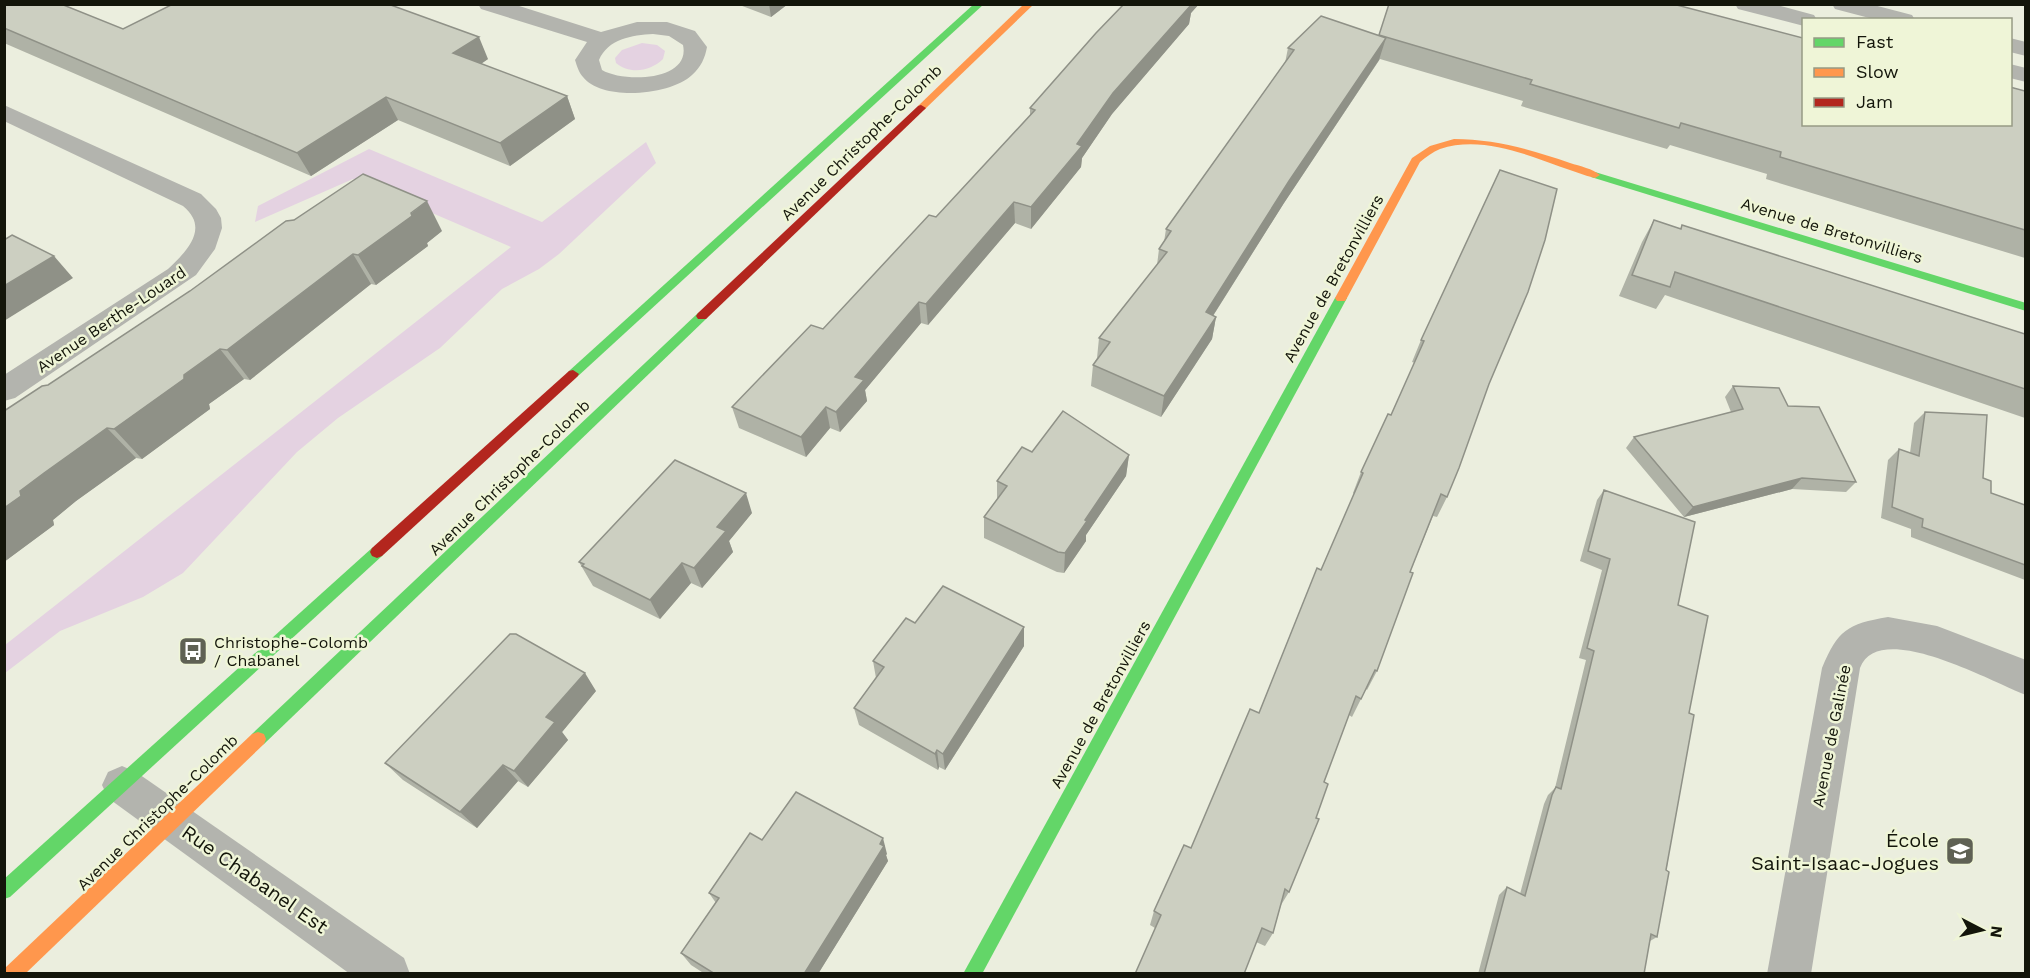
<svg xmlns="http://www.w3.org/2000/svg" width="2030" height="978" font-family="'Work Sans',sans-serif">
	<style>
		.green { fill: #e4d2e1 }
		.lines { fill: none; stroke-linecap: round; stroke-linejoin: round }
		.street { fill: #b3b4ae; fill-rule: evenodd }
		.fast { fill: #63d668; fill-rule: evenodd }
		.slow { fill: #ff974d; fill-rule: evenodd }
		.jam { fill: #b3261e; fill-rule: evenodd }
		.wall { fill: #afb2a6 }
		.shaded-wall { fill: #8f9187 }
		.building { fill: #cccfc1; stroke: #8f9187; stroke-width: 1.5 }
		.labels { text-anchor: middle; stroke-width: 5; stroke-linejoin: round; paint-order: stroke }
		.street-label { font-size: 16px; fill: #13150a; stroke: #eff5d7 }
		.poi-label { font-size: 16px; fill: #13150a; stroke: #eff5d7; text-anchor: start }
		.near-poi-label { font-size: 20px; fill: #13150a; stroke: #eff5d7; text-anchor: end }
		.near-street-label { font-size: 20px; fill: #13150a; stroke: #eff5d7 }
	</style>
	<rect width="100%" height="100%" fill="#ebeede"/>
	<g class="green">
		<path d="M642,43L657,45L665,51L663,59C651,71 630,75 616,63L615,58L622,50Z"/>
		<polygon points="646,142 656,163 559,254 539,269 502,289 440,348 338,418 297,452 183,573 143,597 60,631 5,673 5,645 511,247 353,179 255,222 258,206 369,149 542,222"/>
	</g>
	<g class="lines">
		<g class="street">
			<path d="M478,4H513L601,32L637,22H667L695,31L707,47C705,58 701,67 692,75C671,95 603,102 583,77C579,73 577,66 575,60L587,42L481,9ZM653,34L669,36L683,45C691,81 624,83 602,70L599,60C608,39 632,35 653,34Z"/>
			<polygon points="1735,4 1773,4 1814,15 1817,20 1804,20 1804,26 1738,9"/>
			<polygon points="1832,4 1870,4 1912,15 1915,20 1877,20 1835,9"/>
			<polygon points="2010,38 2026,42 2026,56 2010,52"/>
			<polygon points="2010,64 2026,68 2026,82 2010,78"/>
			<path d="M4,105L201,194L216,209L221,218L222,228L215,249L196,275L15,398L4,401V375L168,269C187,251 210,228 183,206L4,121Z"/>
			<path d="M1888,617L1937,626L2026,660V695C1993,683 1879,618 1860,668L1811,974H1767L1822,668C1838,630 1847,624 1888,617Z"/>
			<polygon points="122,766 136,772 404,958 410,974 350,974 108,798 102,785 108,772"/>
		</g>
		<g class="fast">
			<polygon points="974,4 984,4 577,377 569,377 567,374 569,371"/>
			<polygon points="1595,172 2026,303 2026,311 1591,177 1591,173"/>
			<polygon points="1341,294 1347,298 982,974 963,974 1335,298"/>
			<polygon points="702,312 706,313 708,316 706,319 264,744 258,746 252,744 250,739 252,734 698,313"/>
			<polygon points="377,546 382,548 384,552 382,556 10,897 4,899 4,879 372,548"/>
		</g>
		<g class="slow">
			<polygon points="1024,4 1034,4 924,110 918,110 918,106"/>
			<path d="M1454,139C1495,139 1532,150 1570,163C1580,166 1593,169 1600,175L1595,178C1547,165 1491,132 1440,149C1433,152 1426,157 1420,162L1347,298L1345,301H1337L1335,298L1412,158L1430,146Z"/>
			<polygon points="258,732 264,734 266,739 264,744 25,974 4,974 5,968 252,734"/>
		</g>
		<g class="jam">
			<polygon points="921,105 926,108 924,110 706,319 698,319 696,316 698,313 918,106"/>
			<polygon points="573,370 579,374 577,377 382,556 377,558 372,556 370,552 372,548 569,371"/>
		</g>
	</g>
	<g class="wall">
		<polygon points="4,4 123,29 488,59 481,64 567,96 575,119 510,166 398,120 311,176 4,43"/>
		<polygon points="737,4 788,4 771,17"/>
		<polygon points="1124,4 1199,4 1191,13 1189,24 1112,114 1082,158 1081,167 1031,229 1015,223 928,325 921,323 865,390 867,401 840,432 830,428 806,457 739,428 732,407 823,329 936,217 1030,116 1030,108"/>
		<polygon points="1379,36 1803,124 2025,91 2025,258 1766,179 1767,174 1670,145 1667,149 1521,106 1523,101 1380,59 1284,203 1213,316 1216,317 1212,339 1161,417 1091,386 1093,365 1097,358 1099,338 1157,265 1159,249 1164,242 1166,229 1285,63 1288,48"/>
		<polygon points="1500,170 1489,384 1447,497 1437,517 1433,516 1410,572 1377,671 1367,690 1366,689 1352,717 1349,715 1324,782 1289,892 1281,905 1273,933 1265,946 1256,942 1155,928 1150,925 1154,911 1191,848 1259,713 1354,494 1353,493 1361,472 1391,415 1415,363 1412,362 1421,340"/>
		<polygon points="1654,220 1680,229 1682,225 2025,334 2025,418 1665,295 1656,309 1619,296 1642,242"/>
		<polygon points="442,231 427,243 428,246 376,285 371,284 250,380 244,379 209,404 210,409 142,459 136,458 76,501 53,520 54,525 4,562 48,385 190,291"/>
		<polygon points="1733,386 1788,406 1856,482 1846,492 1792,489 1684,517 1626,448 1634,437 1731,412 1725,397"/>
		<polygon points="1925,412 1983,478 1991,493 2025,505 2025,580 1911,537 1911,529 1881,518 1888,460 1899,449 1910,453 1914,423"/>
		<polygon points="1032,452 1129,455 1126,476 1086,535 1086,541 1064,573 1057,572 984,538 984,517 997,499 997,481"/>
		<polygon points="1604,490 1678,605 1689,713 1657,937 1650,941 1644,974 1478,974 1499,895 1507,887 1520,894 1544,804 1548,795 1555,788 1586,660 1579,658 1602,570 1580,561 1597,500"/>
		<polygon points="752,513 729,541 733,552 702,588 691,583 660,619 593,586 579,562"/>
		<polygon points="915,623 1024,627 1024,646 945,770 939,767 938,770 859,725 854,708 876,678 873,661"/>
		<polygon points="596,691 562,732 568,740 528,787 518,781 477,828 403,780 385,763"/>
		<polygon points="762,840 887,854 886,855 888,861 818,974 705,974 691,965 681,953 716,903 709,893"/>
	</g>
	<g class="shaded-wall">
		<polygon points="769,4 788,4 771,17"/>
		<polygon points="1185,4 1199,4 1191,13 1189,24 1112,114 1082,158 1081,167 1031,229 1031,207 1113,93"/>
		<polygon points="479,37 488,59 463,76 453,53"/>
		<polygon points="1386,38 1379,60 1284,203 1202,333 1206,312 1289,181"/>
		<polygon points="567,96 575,119 510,166 500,143"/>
		<polygon points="386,97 398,120 311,176 297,153"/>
		<polygon points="427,201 442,231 427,243 428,246 376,285 358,255"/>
		<polygon points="1014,202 1015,223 928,325 926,304"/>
		<polygon points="353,254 371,284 250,380 227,350"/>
		<polygon points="54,256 73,278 4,321 4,286"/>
		<polygon points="919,302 921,323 865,390 867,401 840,432 836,412 855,377"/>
		<polygon points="1216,317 1212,339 1161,417 1164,396"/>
		<polygon points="220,349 244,379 209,404 210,409 142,459 114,429 184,375"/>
		<polygon points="826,407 830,428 806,457 801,437"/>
		<polygon points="107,428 136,458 76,501 53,520 54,525 4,562 4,508 20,491 44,473"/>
		<polygon points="1129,455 1126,476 1086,535 1086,541 1064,573 1065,553 1085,520"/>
		<polygon points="1802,478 1792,489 1684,517 1693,507"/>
		<polygon points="746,493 752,513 729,541 733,552 702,588 694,568 717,527"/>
		<polygon points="682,563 691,583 660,619 650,600"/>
		<polygon points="1024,627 1024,646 945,770 943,754"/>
		<polygon points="585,673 596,691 562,732 568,740 528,787 514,771 546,717"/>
		<polygon points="937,750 939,767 938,770 935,754"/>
		<polygon points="503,765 518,781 477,828 460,812"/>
		<polygon points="883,838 887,854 886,855 888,861 818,974 804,974"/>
	</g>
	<g class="building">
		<polygon points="4,4 61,4 123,29 173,4 388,4 479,37 453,53 567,96 500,143 386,97 297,153 4,28"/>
		<polygon points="1124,4 1192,4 1113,93 1077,144 1082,146 1031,207 1014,202 926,304 919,302 855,377 864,380 836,412 826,407 801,437 732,407 811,325 823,329 929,215 936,217 1035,110 1030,108 1096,33"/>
		<polygon points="1389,4 1673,4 1803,38 1803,124 2010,124 2010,87 2025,91 2025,230 1780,157 1781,152 1681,123 1679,128 1530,84 1532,80 1379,35"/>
		<polygon points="1321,16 1386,38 1289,181 1206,312 1216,317 1164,396 1093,365 1110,342 1099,338 1167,252 1159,249 1171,231 1166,229 1294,50 1288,48"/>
		<polygon points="1500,170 1557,189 1545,240 1528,292 1489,384 1459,468 1447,497 1441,494 1410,572 1413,573 1377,671 1375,670 1361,699 1356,696 1324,782 1328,784 1316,818 1319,819 1289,892 1285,889 1273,933 1262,928 1244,974 1135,974 1161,915 1154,911 1184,845 1191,848 1250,709 1259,713 1317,568 1321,570 1363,473 1361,472 1388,414 1391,415 1424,341 1421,340"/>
		<polygon points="363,174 427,201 411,213 412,216 358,255 353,254 227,350 220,349 184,375 184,379 114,429 107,428 44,473 20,491 21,496 4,508 4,411 42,386 48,385 190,291 286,221 294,220"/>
		<polygon points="1654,220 1681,229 1682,225 2025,334 2025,389 1675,272 1670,287 1632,275"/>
		<polygon points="12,235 54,256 4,286 4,240"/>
		<polygon points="1733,386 1779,388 1788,406 1819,407 1856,482 1802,478 1693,507 1634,437 1743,409"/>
		<polygon points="1063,411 1129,455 1085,520 1087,521 1065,553 1058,552 984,517 1007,486 997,481 1022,447 1032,452"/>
		<polygon points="1925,412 1987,415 1983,478 1991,481 1991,493 2025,505 2025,565 1922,527 1923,519 1892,507 1899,449 1919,456"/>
		<polygon points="675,460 746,493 717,527 726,531 694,568 682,563 650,600 582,566 584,564 579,562"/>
		<polygon points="1604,490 1695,522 1678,605 1708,616 1689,713 1694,715 1666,870 1669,872 1657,937 1651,934 1644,974 1484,974 1507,887 1525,896 1552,795 1556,787 1561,789 1594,651 1587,648 1610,559 1588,551"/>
		<polygon points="943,586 1024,627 943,754 937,750 935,754 854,708 884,667 873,661 906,618 915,623"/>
		<polygon points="510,634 516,634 585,673 546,717 555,722 514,771 503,765 460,812 385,763"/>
		<polygon points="796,792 883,838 880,844 884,846 804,974 715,974 681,953 719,898 709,893 750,833 762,840"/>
	</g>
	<defs>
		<g id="bus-square" transform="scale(1.5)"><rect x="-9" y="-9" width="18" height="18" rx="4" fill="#5f6154" stroke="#eff5d7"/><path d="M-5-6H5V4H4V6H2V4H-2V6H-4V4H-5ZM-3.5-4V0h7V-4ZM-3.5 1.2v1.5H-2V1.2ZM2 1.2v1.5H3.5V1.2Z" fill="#fff"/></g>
		<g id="school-square" transform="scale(1.5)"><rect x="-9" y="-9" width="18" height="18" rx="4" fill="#5f6154" stroke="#eff5d7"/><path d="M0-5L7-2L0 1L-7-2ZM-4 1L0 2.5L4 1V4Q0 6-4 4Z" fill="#fff"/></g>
	</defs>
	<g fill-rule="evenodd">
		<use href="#bus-square" x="193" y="651"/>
		<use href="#school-square" x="1960" y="851"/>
	</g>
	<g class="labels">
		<g class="street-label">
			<text transform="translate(861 142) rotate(-44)" y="6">Avenue Christophe-Colomb</text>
			<text transform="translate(1832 230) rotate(17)" y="6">Avenue de Bretonvilliers</text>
			<text transform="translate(1333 278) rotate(-61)" y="6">Avenue de Bretonvilliers</text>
			<text transform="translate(111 319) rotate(-34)" y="6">Avenue Berthe-Louard</text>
			<text transform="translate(509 477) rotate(-44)" y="6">Avenue Christophe-Colomb</text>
			<text transform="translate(1100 704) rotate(-61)" y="6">Avenue de Bretonvilliers</text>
			<text transform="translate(1831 736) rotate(-79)" y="6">Avenue de Galinée</text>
			<text transform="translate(157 812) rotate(-44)" y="6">Avenue Christophe-Colomb</text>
		</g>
		<g class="poi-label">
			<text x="214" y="648">Christophe-Colomb<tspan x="214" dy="18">/ Chabanel</tspan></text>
		</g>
		<g class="near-poi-label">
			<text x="1939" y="847">École<tspan x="1939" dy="23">Saint-Isaac-Jogues</tspan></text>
		</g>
		<g class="near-street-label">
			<text transform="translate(255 879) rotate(35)" y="7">Rue Chabanel Est</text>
		</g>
	</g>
	<rect width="2030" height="978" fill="none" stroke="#13150a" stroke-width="12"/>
	<rect x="1802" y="18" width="210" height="108" fill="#eff5d7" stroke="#979b85" stroke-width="1.5"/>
	<rect x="1814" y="38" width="30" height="9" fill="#63d668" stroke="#979b85" stroke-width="1.5"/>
	<text x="1856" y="48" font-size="18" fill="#13150a">Fast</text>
	<rect x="1814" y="68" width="30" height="9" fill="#ff974d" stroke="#979b85" stroke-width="1.5"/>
	<text x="1856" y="78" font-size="18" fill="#13150a">Slow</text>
	<rect x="1814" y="98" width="30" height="9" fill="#b3261e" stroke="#979b85" stroke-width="1.5"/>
	<text x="1856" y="108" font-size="18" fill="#13150a">Jam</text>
	<g transform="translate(1982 930) rotate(97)" stroke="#eff5d7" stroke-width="4.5" paint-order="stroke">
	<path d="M0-4.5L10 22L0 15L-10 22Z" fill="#13150a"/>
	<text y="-9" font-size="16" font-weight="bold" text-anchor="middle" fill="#13150a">N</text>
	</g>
</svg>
